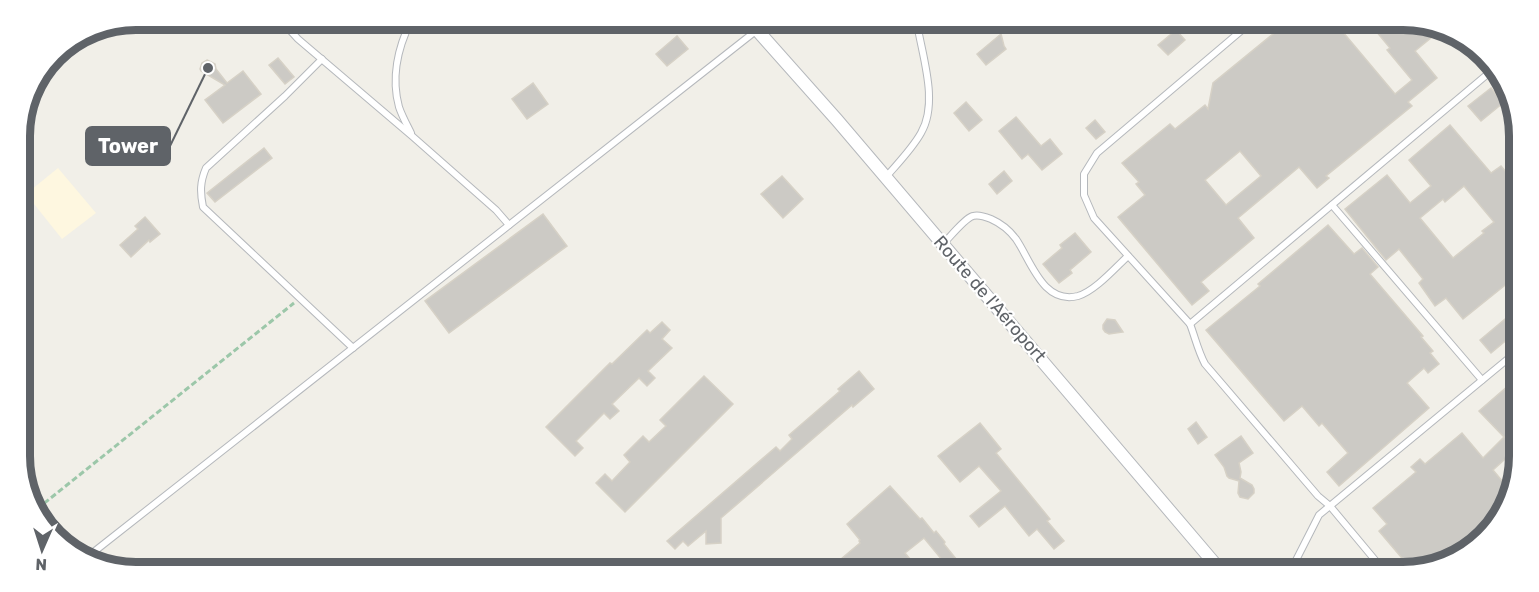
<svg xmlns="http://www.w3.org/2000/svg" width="1539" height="592" font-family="Rubik,sans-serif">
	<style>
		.commercial { fill: #fef7e0 }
		.building { fill: #cccac5; stroke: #d6d1c6; stroke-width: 1.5; fill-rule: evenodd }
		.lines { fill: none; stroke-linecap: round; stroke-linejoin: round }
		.service-casing { stroke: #b5b8bc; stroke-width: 8 }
		.minor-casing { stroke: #b5b8bc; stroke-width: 14 }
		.path { stroke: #9cc7a9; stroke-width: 3; stroke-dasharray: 6 3; stroke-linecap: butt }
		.service { stroke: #fff; stroke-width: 6 }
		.minor { stroke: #fff; stroke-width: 12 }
		.labels { text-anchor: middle; stroke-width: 4.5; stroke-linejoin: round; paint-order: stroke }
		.street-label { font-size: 18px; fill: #5f6368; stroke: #fff }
		.rim { fill: none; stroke: #5f6368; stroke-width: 8 }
		.leader { fill: none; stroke: #5f6368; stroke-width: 2 }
		.callout-dot { fill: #5f6368; stroke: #fff; stroke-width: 2 }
		.callout { fill: #5f6368; stroke: #5f6368; stroke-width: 2 }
		.callout-label { font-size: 20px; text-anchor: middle; font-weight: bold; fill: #fff }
	</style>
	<rect width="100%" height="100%" fill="#f1efe8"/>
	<polygon class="commercial" points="58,168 96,213 62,239 26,194"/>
	<g class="building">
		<path d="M1284,25H1337L1395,94L1412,80L1387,50L1390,48L1371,25L1440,26L1443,28L1415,51L1437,78L1408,102L1412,106L1326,176L1329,178L1317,188L1299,167L1238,218L1254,238L1201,282L1209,291L1192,305L1118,217L1145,195L1136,184L1139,182L1122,163L1170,124L1175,129L1205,105L1208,109L1213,83ZM1240,151L1261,176L1226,205L1205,180Z"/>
		<polygon points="1176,30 1185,40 1168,55 1158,45"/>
		<polygon points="1001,34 1004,46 1006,49 986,65 977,54"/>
		<polygon points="677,36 688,49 667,66 656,54"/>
		<polygon points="278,58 294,77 285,84 269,65"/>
		<polygon points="207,60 215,64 216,69 227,83 243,71 261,94 223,123 205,100 225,85 201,71 200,69 202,63"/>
		<polygon points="533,83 548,104 527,119 512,99"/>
		<polygon points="1491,88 1503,103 1481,121 1468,106"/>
		<polygon points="966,102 982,120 969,131 954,113"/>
		<polygon points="1016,117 1041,146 1050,139 1062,154 1042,170 1028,154 1022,159 999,131"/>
		<polygon points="1095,120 1105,132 1096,139 1086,128"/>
		<path d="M1450,125L1491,173L1501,166L1518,186L1516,277L1510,283L1509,282L1463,319L1446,298L1435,306L1419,283L1423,279L1399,249L1386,260L1345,209L1387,175L1410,203L1431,186L1409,160ZM1464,186L1494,222L1482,231L1484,233L1453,258L1420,218L1443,199L1445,202Z"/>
		<polygon points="264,148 272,158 215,202 207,193"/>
		<polygon points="1004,171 1012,181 997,194 989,184"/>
		<polygon points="782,176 803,199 783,218 761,194"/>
		<polygon points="543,214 567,246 449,333 425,301"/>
		<polygon points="145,217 160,234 150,242 149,240 131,257 120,245 138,229 135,226"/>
		<polygon points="1328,225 1354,254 1362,248 1378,267 1370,274 1423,336 1421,337 1433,351 1430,353 1439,364 1428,373 1424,368 1407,383 1429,408 1339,486 1327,472 1348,453 1322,423 1319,426 1302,406 1284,421 1206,330 1260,286 1258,284"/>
		<polygon points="1075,233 1091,252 1070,270 1072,273 1059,283 1043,264 1062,248 1060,245"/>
		<polygon points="1516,310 1515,333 1491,353 1480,340"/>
		<polygon points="1107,319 1115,320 1123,332 1109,334 1105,332 1103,329 1103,325"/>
		<polygon points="662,322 670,330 662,339 672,348 648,371 655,378 647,386 639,378 612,404 619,411 610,419 604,413 576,441 583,448 575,456 546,427 610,363 612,364 647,330 650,333"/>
		<polygon points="859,371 874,389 853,407 852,405 721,518 721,543 706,544 706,531 688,546 683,541 675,549 667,541 776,447 780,451 792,439 789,435 840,391 838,389"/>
		<polygon points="704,376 733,404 625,512 596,483 605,474 612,481 630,462 624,455 643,436 649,442 666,426 660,420"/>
		<polygon points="1515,380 1514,451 1493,470 1513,494 1473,549 1413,571 1379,531 1387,524 1373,508 1416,472 1411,467 1420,459 1425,464 1462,433 1483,458 1504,437 1479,411"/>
		<polygon points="1196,422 1207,437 1198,444 1188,429"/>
		<polygon points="980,423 1001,449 996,453 1050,519 1047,521 1064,541 1054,549 1037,529 1029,536 1005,506 979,527 970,516 1001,491 979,466 960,482 938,456"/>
		<polygon points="1241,436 1253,453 1239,463 1241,472 1240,478 1252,485 1254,489 1254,493 1248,499 1240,497 1238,493 1239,481 1229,478 1227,476 1224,467 1215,455"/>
		<polygon points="890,486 920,519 922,518 934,533 936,531 945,542 944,544 965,570 932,570 943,561 924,538 905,553 919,570 828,570 860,543 859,541 860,540 847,524"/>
	</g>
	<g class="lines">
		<g class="service-casing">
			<g id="service">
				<polyline points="284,20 287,27 298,39 412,136 496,210 509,225"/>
				<path d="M1248,25L1097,153L1084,174V195L1094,218L1190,324C1195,337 1198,351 1205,364L1318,496L1330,506L1385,572"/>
				<path d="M322,59L285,96L206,168C200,182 200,192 203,207L353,348"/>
				<path d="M411,133C407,125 402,116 399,107C391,78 398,47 411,21"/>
				<path d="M886,177C898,163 912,149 921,133C939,102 922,56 917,23"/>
				<polyline points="1332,205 1482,380"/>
				<path d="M943,244C950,237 965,218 973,216C979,214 986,217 991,219C1000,223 1010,231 1016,239C1031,261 1043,305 1078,296C1095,291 1115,268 1128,256"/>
				<polyline points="1190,324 1496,67"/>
				<polyline points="86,558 757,30 751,22"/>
				<polyline points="1290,572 1319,515 1515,353"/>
			</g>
		</g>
		<g class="minor-casing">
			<polyline id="minor" points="757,30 837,120 1221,571"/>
		</g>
		<polyline class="path" points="37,509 294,303"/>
		<use href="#service" class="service"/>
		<use href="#minor" class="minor"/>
	</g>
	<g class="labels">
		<g class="street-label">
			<text transform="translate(990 299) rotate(49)" y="6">Route de l'Aéroport</text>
		</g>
	</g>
	<path d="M0 0H1539V592H0ZM136 30H1403A106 106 0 0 1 1509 136V456A106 106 0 0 1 1403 562H136A106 106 0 0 1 30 456V136A106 106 0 0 1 136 30Z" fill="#fff" fill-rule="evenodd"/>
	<path class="rim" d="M136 30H1403A106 106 0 0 1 1509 136V456A106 106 0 0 1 1403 562H136A106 106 0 0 1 30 456V136A106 106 0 0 1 136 30Z"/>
	<path class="leader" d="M208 68L170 146"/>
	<circle class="callout-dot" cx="208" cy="68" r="6"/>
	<rect class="callout" x="86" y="127" width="84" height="38" rx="6"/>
	<g class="callout-label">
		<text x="128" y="153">Tower</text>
	</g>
	<g transform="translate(42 550) rotate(183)" stroke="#ffffff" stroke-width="4.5" paint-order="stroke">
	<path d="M0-4.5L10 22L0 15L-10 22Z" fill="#5f6368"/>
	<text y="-9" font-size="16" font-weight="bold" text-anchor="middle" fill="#5f6368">N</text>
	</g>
</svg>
